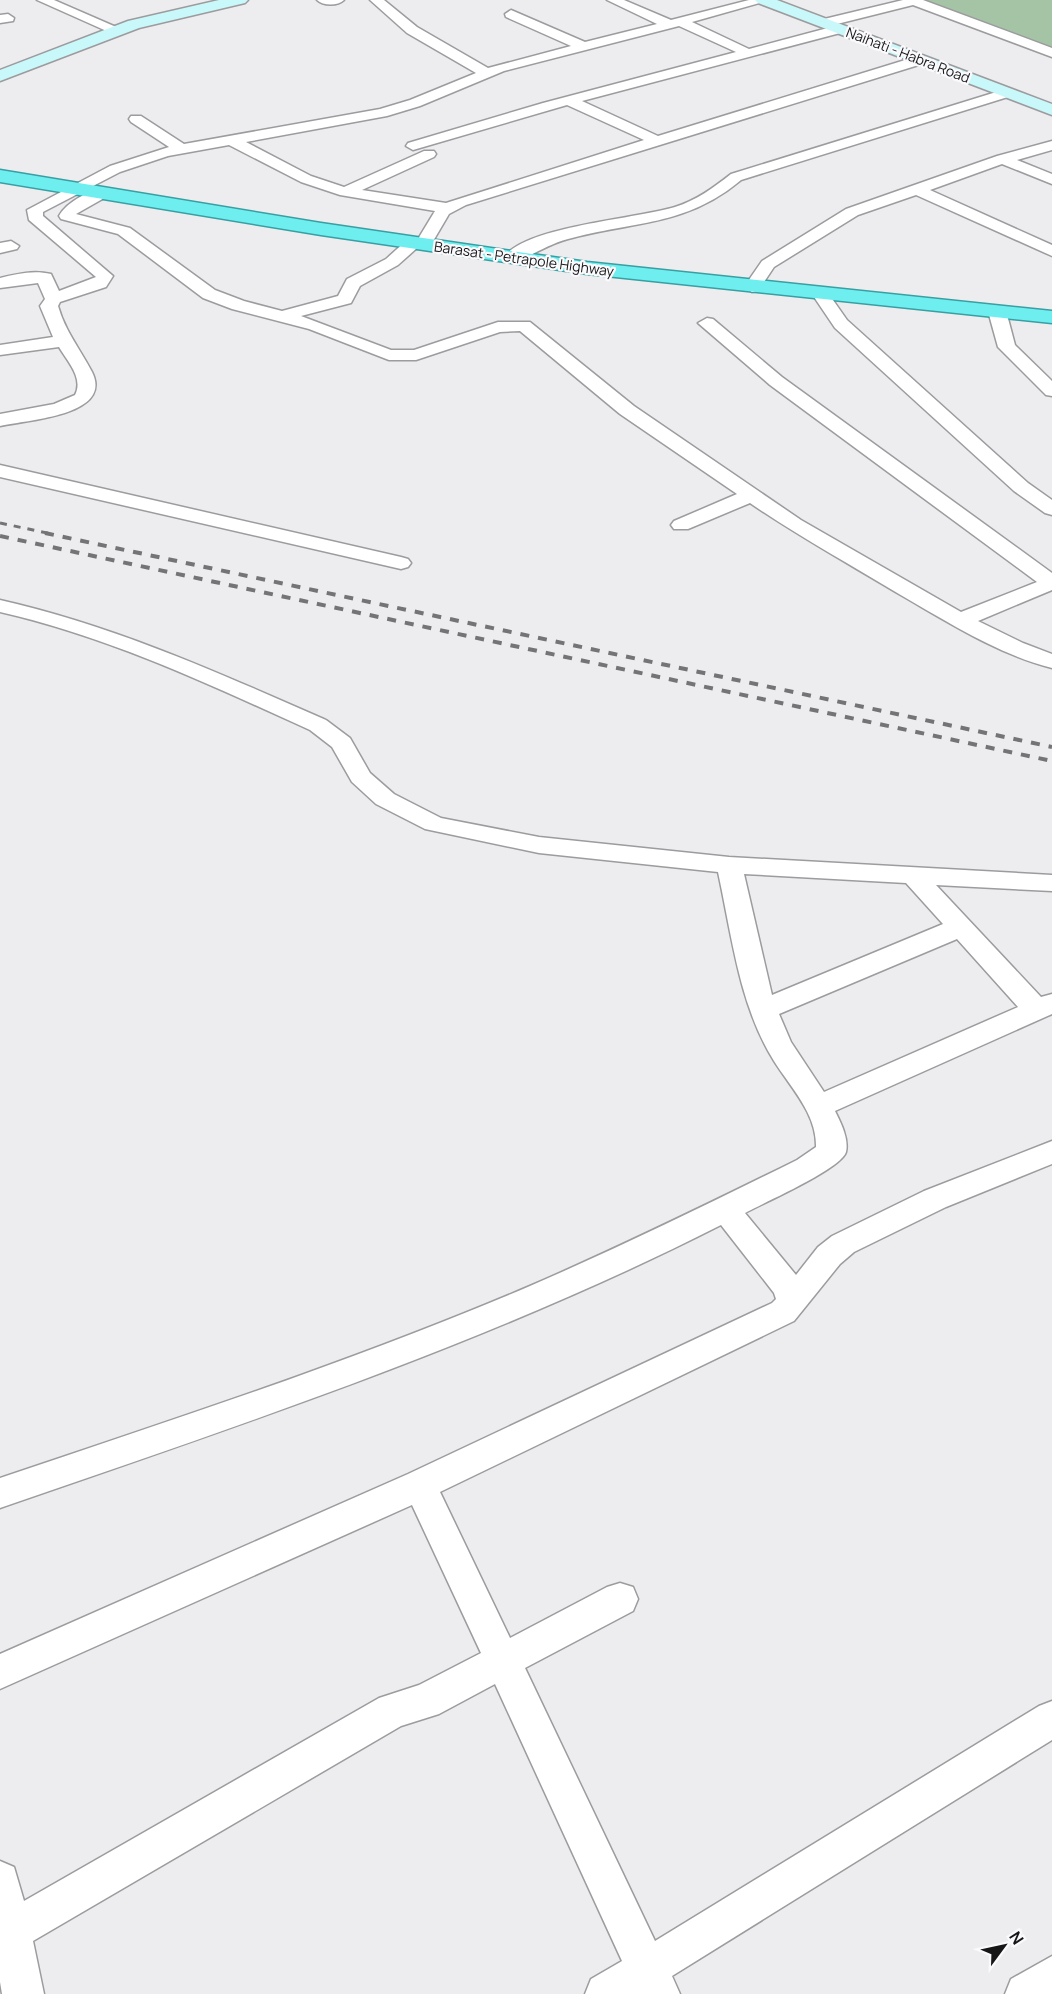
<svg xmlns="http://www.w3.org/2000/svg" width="1052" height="1994" font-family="Manrope,sans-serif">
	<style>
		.green { fill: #a4c4a5 }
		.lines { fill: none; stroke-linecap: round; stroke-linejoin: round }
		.minor-casing { stroke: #9c9b9e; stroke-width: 3 }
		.secondary-casing { stroke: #9c9b9e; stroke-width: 3 }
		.trunk-casing { stroke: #389fa2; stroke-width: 3 }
		.minor { fill: #fff; fill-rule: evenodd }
		.secondary { fill: #c9f8fa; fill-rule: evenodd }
		.trunk { fill: #6feef0; fill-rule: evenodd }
		.rail-far1 { stroke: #747476; stroke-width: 3; stroke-dasharray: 7 7; stroke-linecap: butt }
		.rail { stroke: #747476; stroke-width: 4; stroke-dasharray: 9 9; stroke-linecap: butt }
		.labels { text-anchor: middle; stroke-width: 4.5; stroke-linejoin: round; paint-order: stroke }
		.far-street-label { font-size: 14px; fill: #161617; stroke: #faf9fc }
	</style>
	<rect width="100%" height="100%" fill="#edecef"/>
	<polygon class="green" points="924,0 1052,0 1052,50"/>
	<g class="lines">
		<g class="minor-casing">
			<g id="minor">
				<polygon points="37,0 54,0 123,30 121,33 111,33"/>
				<path d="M317,0H344C338,6 323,6 317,0Z"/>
				<path d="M370,0H384L417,27L488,68L571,46L506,17L505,14L511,10L585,42L657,24L607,0H624L671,20L749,0H770L692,22L749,49L839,25L846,29L844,32L582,101L658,136L915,57H925V63L466,205L449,214L429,248H417L398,265L360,286L351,303L301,316L391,350H414L498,322H530L634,406L801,520L961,612L1037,582L770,385L698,323L707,318L713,319L782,377L1052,573V590L978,621L1023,643L1052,654V668C997,654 948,622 899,594C849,564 798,536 750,503L688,529H674L671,525L674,521L737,494L620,414L520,331L500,332L416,360H389L309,329L232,309L203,298L118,234L61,219L59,216C66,203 92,187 106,191L109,194L106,197L76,214L130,228L215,290L244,301L282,311L338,296L347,279L386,259L407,240L418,239L435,211L340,195L301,182L229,145L168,156L120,172L43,212V216L113,276L106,287L60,302L58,306C65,331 80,349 92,372C114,416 26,420 0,426V414L54,404L75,395C84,378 67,361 59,347L0,355V345L53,337L40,306L45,299L38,283L0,288V278C17,274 33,270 51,274L59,291L96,277L29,220L27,210L110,166L169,147L131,122L129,119L131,116H141L184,144L380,109L410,100L476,73L407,33ZM679,26L736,52L543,103L408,143L406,146L413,150L567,105L644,140L446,203L362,190L434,157L436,154L434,151H424L344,187L311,176L246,142L387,116L420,106L504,71Z"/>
				<polygon points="903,0 923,0 1052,48 1052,57 913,5 825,27 818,23 820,20"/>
				<polygon points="8,14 14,18 13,21 0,23 0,15"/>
				<path d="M1006,89L1011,90V96L741,180C685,227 633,221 568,239C548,244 531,257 512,262L504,257C527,226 636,219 675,207C697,200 713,188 731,174Z"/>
				<polygon points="1052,141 1052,150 1017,160 1052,174 1052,184 1002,164 930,190 1052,245 1052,256 916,195 858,215 774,267 758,291 752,292 744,287 762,261 846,209 997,156"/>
				<polygon points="11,241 19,246 17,249 0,253 0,243"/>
				<polygon points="820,289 826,290 847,320 1028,483 1052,500 1052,515 1045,513 1014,491 835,328 812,294"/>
				<polygon points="997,306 1006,311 1015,345 1052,381 1052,396 1046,395 998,347 988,311"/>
				<polygon points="0,465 401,557 408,559 411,563 408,567 401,569 0,477"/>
				<path d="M0,600C115,626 219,673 326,720L350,738L370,773L394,794L441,818L539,837L729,857L1052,875V891L936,885L1041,997L1052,994V1014L835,1111C841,1123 849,1139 846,1152C841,1169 763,1203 745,1213L796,1275L818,1247L832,1236L924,1191L1052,1141V1164L946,1207L854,1252L840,1264L794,1321L440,1492L510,1638L607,1587L620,1583L633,1587L638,1599L633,1611L525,1668L655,1941L1039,1706L1052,1701V1740L672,1976L680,1994H585L591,1979L622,1961L495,1684L439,1714L401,1726L33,1941L44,1994H2L0,1982V1861L14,1867L24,1901L379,1698L419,1685L481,1653L412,1505L0,1689V1654L408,1474L772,1303L776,1299L774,1293L721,1225C491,1342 243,1424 0,1508V1478C178,1418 357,1360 530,1286C620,1247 708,1204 797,1160L816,1147C817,1114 791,1088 774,1061C739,1005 732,936 718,872L539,853L425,829L376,804L352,782L332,747L310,730C209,684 109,637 0,612ZM744,874L906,883L943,924L772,995ZM957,939L1018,1007L824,1092L791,1042L779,1014Z"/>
				<polygon points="1052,1956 1052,1994 1005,1994 1011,1979"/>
			</g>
		</g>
		<g class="secondary-casing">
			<g id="secondary">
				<polygon points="219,0 248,0 245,3 139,28 0,81 0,70 128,21"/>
				<polygon points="755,0 777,0 1052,104 1052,115 758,3"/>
			</g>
		</g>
		<g class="trunk-casing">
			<polygon id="trunk" points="0,170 321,223 587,262 1052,311 1052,323 587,274 321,235 0,182"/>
		</g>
		<use href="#minor" class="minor"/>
		<use href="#secondary" class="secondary"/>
		<use href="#trunk" class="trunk"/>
		<polyline class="rail-far1" points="0,523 52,534"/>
		<g class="rail">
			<polyline points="45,533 1052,747"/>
			<polyline points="0,536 1052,761"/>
		</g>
	</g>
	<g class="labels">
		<g class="far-street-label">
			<text transform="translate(908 55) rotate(21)" y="5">Naihati - Habra Road</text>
			<text transform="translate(524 259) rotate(8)" y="5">Barasat - Petrapole Highway</text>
		</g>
	</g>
	<g transform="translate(1004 1946) rotate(57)" stroke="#faf9fc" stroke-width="4.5" paint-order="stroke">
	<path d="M0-4.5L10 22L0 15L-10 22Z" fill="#161617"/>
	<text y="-9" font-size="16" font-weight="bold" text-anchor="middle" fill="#161617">N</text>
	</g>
</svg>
